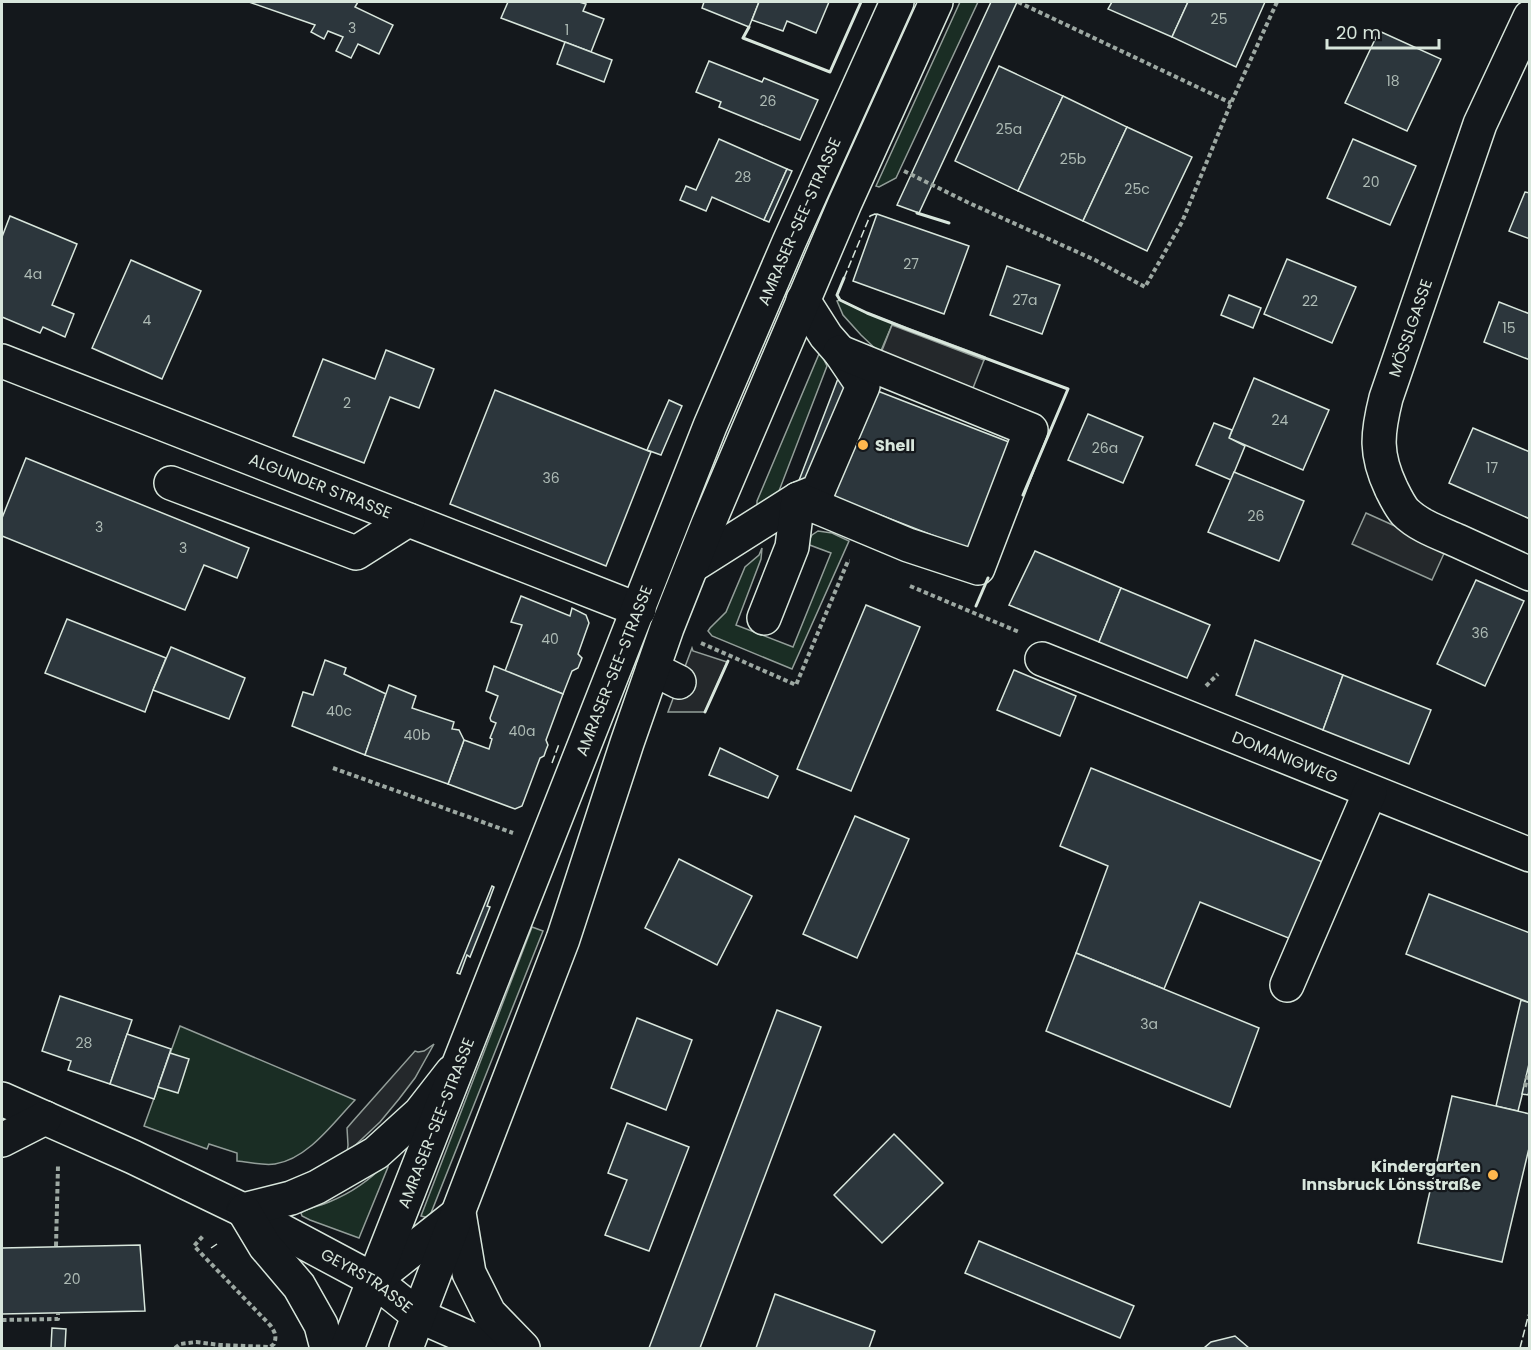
<svg xmlns="http://www.w3.org/2000/svg" width="1531" height="1350" font-family="Poppins,sans-serif">
	<style>
		.green { fill: #1a2d24; stroke: #939e99; stroke-width: 1.5 }
		.parking { fill: #24282b; stroke: #939e99; stroke-width: 1.5 }
		.building { fill: #2c363c; stroke: #d8e6dc; stroke-width: 1.5 }
		.lines { fill: none; stroke-linecap: round; stroke-linejoin: round }
		.minor-casing { stroke: #d8e6dc; stroke-width: 36 }
		.major-casing { stroke: #d8e6dc; stroke-width: 36 }
		.path { stroke: #9da8a2; stroke-width: 4; stroke-dasharray: 4.5 3; stroke-linecap: butt }
		.minor { stroke: #14181c; stroke-width: 33 }
		.major { stroke: #14181c; stroke-width: 33 }
		.fence { stroke: #d8e6dc; stroke-width: 1.5; stroke-dasharray: 8 3; stroke-linecap: butt }
		.wall { stroke: #d8e6dc; stroke-width: 3 }
		.poi-dot { fill: #ffb74d; stroke: #14181c; stroke-width: 2 }
		.labels { text-anchor: middle; stroke-width: 4.5; stroke-linejoin: round; paint-order: stroke }
		.number-label { font-size: 14px; fill: #adbab4 }
		.street-label { font-size: 16px; fill: #d8e6dc; stroke: #14181c }
		.poi-label { font-size: 16px; font-weight: bold; fill: #d8e6dc; stroke: #14181c; text-anchor: start }
	</style>
	<rect width="100%" height="100%" fill="#14181c"/>
	<g class="green">
		<polygon points="960,2 978,2 896,178 879,187 876,186"/>
		<polygon points="840,300 867,313 985,357 984,360 892,325 880,353 861,335 843,315 837,301"/>
		<path d="M819,354L822,356L827,366L779,491C773,499 767,503 757,505V501Z"/>
		<polygon points="818,531 832,533 849,541 792,669 712,636 708,631 710,628 726,612 745,567 759,555 762,548 761,559 736,625 793,647 831,553 807,544 812,535"/>
		<polygon points="532,927 543,931 429,1218 421,1216"/>
		<path d="M180,1026L355,1100C334,1122 308,1159 275,1164C263,1166 249,1162 237,1161V1153L209,1144L207,1149L144,1126Z"/>
		<path d="M385,1164H388V1167L359,1238L310,1220L302,1216L301,1213C310,1207 320,1206 329,1202C351,1193 369,1181 385,1164Z"/>
	</g>
	<g class="parking">
		<polygon points="892,325 984,360 973,388 881,353"/>
		<polygon points="1366,513 1446,549 1432,580 1352,544"/>
		<polygon points="692,648 693,651 727,662 705,712 668,712"/>
		<polygon points="434,1044 415,1078 399,1099 380,1122 347,1153 348,1145 347,1128 353,1121 415,1051 418,1052 424,1051"/>
	</g>
	<g class="building">
		<polygon points="249,2 358,2 355,7 393,25 379,54 358,44 351,58 336,51 343,37 328,31 324,39 311,32 315,25"/>
		<polygon points="508,2 579,2 586,4 583,11 604,19 591,52 501,18"/>
		<polygon points="704,2 759,2 749,27 702,8"/>
		<polygon points="759,2 829,2 816,33 787,21 783,31 752,20"/>
		<polygon points="991,2 1017,2 919,213 897,205"/>
		<polygon points="1112,2 1188,2 1172,37 1108,9"/>
		<polygon points="1188,2 1265,2 1236,67 1172,37"/>
		<polygon points="1379,31 1441,59 1407,131 1345,103"/>
		<polygon points="565,42 612,60 604,82 557,64"/>
		<polygon points="709,61 762,82 764,78 818,100 800,140 719,107 721,102 696,92"/>
		<polygon points="999,66 1063,96 1018,191 955,161"/>
		<polygon points="1063,96 1127,127 1083,221 1018,191"/>
		<polygon points="1127,127 1192,157 1147,251 1083,221"/>
		<polygon points="719,139 787,169 764,220 712,197 706,211 680,200 686,186 696,190"/>
		<polygon points="1353,139 1416,166 1390,225 1327,198"/>
		<polygon points="787,169 792,171 769,222 764,220"/>
		<polygon points="1525,192 1530,193 1530,239 1509,231"/>
		<polygon points="877,214 969,246 944,314 853,281"/>
		<polygon points="10,216 77,244 52,305 74,314 65,337 43,327 40,333 2,317 2,237"/>
		<polygon points="1287,259 1356,287 1332,343 1264,314"/>
		<polygon points="131,260 201,291 162,379 92,348"/>
		<polygon points="1007,266 1060,285 1042,334 990,315"/>
		<polygon points="1229,295 1261,308 1253,328 1221,315"/>
		<polygon points="1499,302 1530,314 1530,360 1484,342"/>
		<polygon points="386,350 434,369 419,408 390,397 364,463 293,436 323,359 375,379"/>
		<polygon points="839,376 1014,444 973,551 798,483"/>
		<polygon points="1254,378 1329,410 1303,470 1229,438"/>
		<polygon points="495,390 651,452 606,566 450,504"/>
		<polygon points="669,400 682,406 661,455 647,450"/>
		<polygon points="1088,414 1143,437 1123,483 1068,460"/>
		<polygon points="1214,423 1232,430 1229,438 1245,446 1231,480 1196,465"/>
		<polygon points="1473,428 1530,452 1530,519 1449,483"/>
		<polygon points="26,458 249,548 237,578 204,565 185,610 2,536 2,518"/>
		<polygon points="1234,472 1304,501 1279,561 1208,532"/>
		<polygon points="1035,551 1121,588 1099,642 1009,605"/>
		<polygon points="1476,580 1524,601 1485,686 1437,664"/>
		<polygon points="1121,588 1210,625 1187,678 1099,642"/>
		<polygon points="521,596 570,616 572,608 586,615 589,623 578,654 582,658 578,668 572,671 563,694 505,671 522,625 511,622"/>
		<polygon points="866,605 920,627 851,791 797,769"/>
		<polygon points="67,619 166,658 153,690 145,712 45,673"/>
		<polygon points="1255,640 1343,675 1323,730 1236,695"/>
		<polygon points="171,647 245,678 229,719 153,690"/>
		<polygon points="325,660 346,668 344,674 386,694 365,755 292,726 303,692 313,695"/>
		<polygon points="494,666 563,694 546,740 548,745 546,750 544,756 540,758 522,806 515,809 448,784 464,740 489,749 492,739 490,738 496,723 491,721 490,718 498,696 486,691"/>
		<polygon points="1014,670 1076,696 1060,736 997,710"/>
		<polygon points="1343,675 1431,710 1409,764 1323,730"/>
		<polygon points="389,685 416,696 412,708 454,722 452,729 459,730 464,740 448,784 365,755"/>
		<polygon points="720,748 778,776 768,798 709,775"/>
		<polygon points="1091,768 1325,863 1291,939 1200,902 1164,989 1076,953 1108,866 1060,846"/>
		<polygon points="855,816 909,839 857,958 803,934"/>
		<polygon points="679,859 752,896 717,965 645,928"/>
		<polygon points="492,886 494,887 487,906 490,907 470,957 467,955 460,974 457,973"/>
		<polygon points="1429,894 1530,933 1530,1003 1406,954"/>
		<polygon points="1076,953 1259,1028 1230,1107 1046,1031"/>
		<polygon points="60,996 132,1020 110,1084 68,1070 71,1061 42,1051"/>
		<polygon points="1521,1000 1530,1003 1530,1064 1518,1111 1496,1106"/>
		<polygon points="777,1010 821,1027 700,1348 649,1348"/>
		<polygon points="637,1018 692,1040 666,1110 611,1088"/>
		<polygon points="127,1034 171,1049 154,1099 110,1084"/>
		<polygon points="170,1053 189,1059 178,1093 158,1087"/>
		<polygon points="1529,1064 1530,1088 1528,1095 1522,1094"/>
		<polygon points="1452,1096 1530,1114 1530,1144 1502,1262 1418,1243"/>
		<polygon points="627,1123 689,1147 649,1251 605,1235 627,1180 608,1173"/>
		<polygon points="894,1134 943,1183 882,1243 834,1195"/>
		<polygon points="979,1241 1134,1306 1120,1338 965,1273"/>
		<polygon points="140,1245 145,1311 2,1314 2,1248"/>
		<polygon points="775,1294 875,1331 869,1348 756,1348"/>
		<polygon points="52,1328 66,1329 65,1348 51,1348"/>
		<polygon points="1235,1336 1249,1348 1204,1348 1211,1342"/>
	</g>
	<g class="lines">
		<g class="minor-casing">
			<g id="minor">
				<path d="M1530,17L1480,124L1386,398C1377,434 1375,454 1391,488C1395,496 1399,505 1405,512C1419,526 1440,533 1458,541C1482,552 1506,563 1530,574"/>
				<path id="s1" d="M2,361L639,610"/>
				<polyline points="171,483 356,553 408,520"/>
				<polyline points="692,566 798,499 818,491 863,386 840,352 826,336 803,300"/>
				<polyline points="764,618 792,547 798,499 908,545 978,568 1031,430 840,352"/>
				<path id="s2" d="M1042,659L1530,855"/>
				<polyline points="653,669 679,682"/>
				<polyline points="1287,985 1370,792"/>
				<path id="s3" d="M2,1099L133,1157L243,1210L374,1280L419,1316L492,1348"/>
				<polyline points="2,1140 45,1118"/>
				<polyline points="243,1210 291,1198 317,1187 376,1153 420,1113 452,1072"/>
				<polyline points="244,1211 265,1246 299,1286 321,1325 327,1348"/>
				<polyline points="374,1280 459,1213 469,1273 489,1313 523,1348"/>
			</g>
		</g>
		<g class="major-casing">
			<g id="major">
				<path id="s4" d="M347,1348L710,426L789,242L897,2"/>
				<polyline points="406,1348 563,939 627,743 667,628 707,527 845,203 936,2"/>
			</g>
		</g>
		<g class="path">
			<polyline points="1018,2 1231,103"/>
			<polyline points="904,171 967,202 1095,260 1145,287 1182,222 1231,103 1277,2"/>
			<polyline points="910,586 1019,632"/>
			<polyline points="701,643 796,685 848,561 850,561"/>
			<polyline points="1206,686 1218,674"/>
			<polyline points="333,768 513,833"/>
			<polyline points="1525,1087 1528,1073"/>
			<polyline points="56,1246 58,1166"/>
			<polyline points="2,1320 58,1319 58,1313"/>
			<path d="M175,1348L180,1344L196,1342L220,1345L270,1347L274,1344C277,1336 275,1332 270,1325L194,1246L203,1236"/>
		</g>
		<use href="#minor" class="minor"/>
		<use href="#major" class="major"/>
		<g class="fence">
			<polyline points="844,278 870,216 875,214 877,215"/>
			<polyline points="552,763 559,744"/>
			<polyline points="211,1248 217,1244"/>
			<polyline points="1520,1348 1530,1309"/>
		</g>
		<g class="wall">
			<polyline points="749,27 743,38 830,72 861,2"/>
			<polyline points="917,213 949,223"/>
			<polyline points="844,278 837,295 840,300 867,313 910,330 1068,389 1023,495"/>
			<polyline points="976,606 988,578"/>
			<polyline points="705,712 728,661"/>
		</g>
	</g>
	<g class="poi-dot">
		<circle cx="863" cy="445" r="6"/>
		<circle cx="1493" cy="1175" r="6"/>
	</g>
	<g class="labels">
		<g class="number-label">
			<text x="1219" y="24">25</text>
			<text x="352" y="33">3</text>
			<text x="567" y="35">1</text>
			<text x="1393" y="86">18</text>
			<text x="768" y="106">26</text>
			<text x="1009" y="134">25a</text>
			<text x="1073" y="164">25b</text>
			<text x="743" y="182">28</text>
			<text x="1371" y="187">20</text>
			<text x="1137" y="194">25c</text>
			<text x="911" y="269">27</text>
			<text x="33" y="279">4a</text>
			<text x="1025" y="305">27a</text>
			<text x="1310" y="306">22</text>
			<text x="147" y="325">4</text>
			<text x="1509" y="333">15</text>
			<text x="347" y="408">2</text>
			<text x="1280" y="425">24</text>
			<text x="1105" y="453">26a</text>
			<text x="1492" y="473">17</text>
			<text x="551" y="483">36</text>
			<text x="1256" y="521">26</text>
			<text x="99" y="532">3</text>
			<text x="183" y="553">3</text>
			<text x="1480" y="638">36</text>
			<text x="550" y="644">40</text>
			<text x="339" y="716">40c</text>
			<text x="522" y="736">40a</text>
			<text x="417" y="740">40b</text>
			<text x="1149" y="1029">3a</text>
			<text x="84" y="1048">28</text>
			<text x="72" y="1284">20</text>
		</g>
		<g class="street-label">
			<text dy="6" stroke="none"><textPath href="#s4" startOffset="1214">AMRASER-SEE-STRASSE</textPath></text>
			<text transform="translate(1410 328) rotate(-71)" y="6">MÖSSLGASSE</text>
			<text dy="6" stroke="none"><textPath href="#s1" startOffset="342">ALGUNDER STRASSE</textPath></text>
			<text dy="6" stroke="none"><textPath href="#s4" startOffset="728">AMRASER-SEE-STRASSE</textPath></text>
			<text dy="6" stroke="none"><textPath href="#s2" startOffset="262">DOMANIGWEG</textPath></text>
			<text dy="6" stroke="none"><textPath href="#s4" startOffset="242">AMRASER-SEE-STRASSE</textPath></text>
			<text dy="6" stroke="none"><textPath href="#s3" startOffset="408">GEYRSTRASSE</textPath></text>
		</g>
		<g class="poi-label">
			<text x="875" y="451">Shell</text>
			<text x="1481" y="1172" text-anchor="end">Kindergarten<tspan x="1481" dy="18">Innsbruck Lönsstraße</tspan></text>
		</g>
	</g>
	<rect width="1531" height="1350" fill="none" stroke="#d8e6dc" stroke-width="6"/>
	<path d="M1327 39v9h112v-9" fill="none" stroke="#d8e6dc" stroke-width="3"/>
	<text x="1336" y="39" font-size="18" fill="#d8e6dc" stroke="#14181c" stroke-width="4.5" paint-order="stroke">20 m</text>
</svg>
